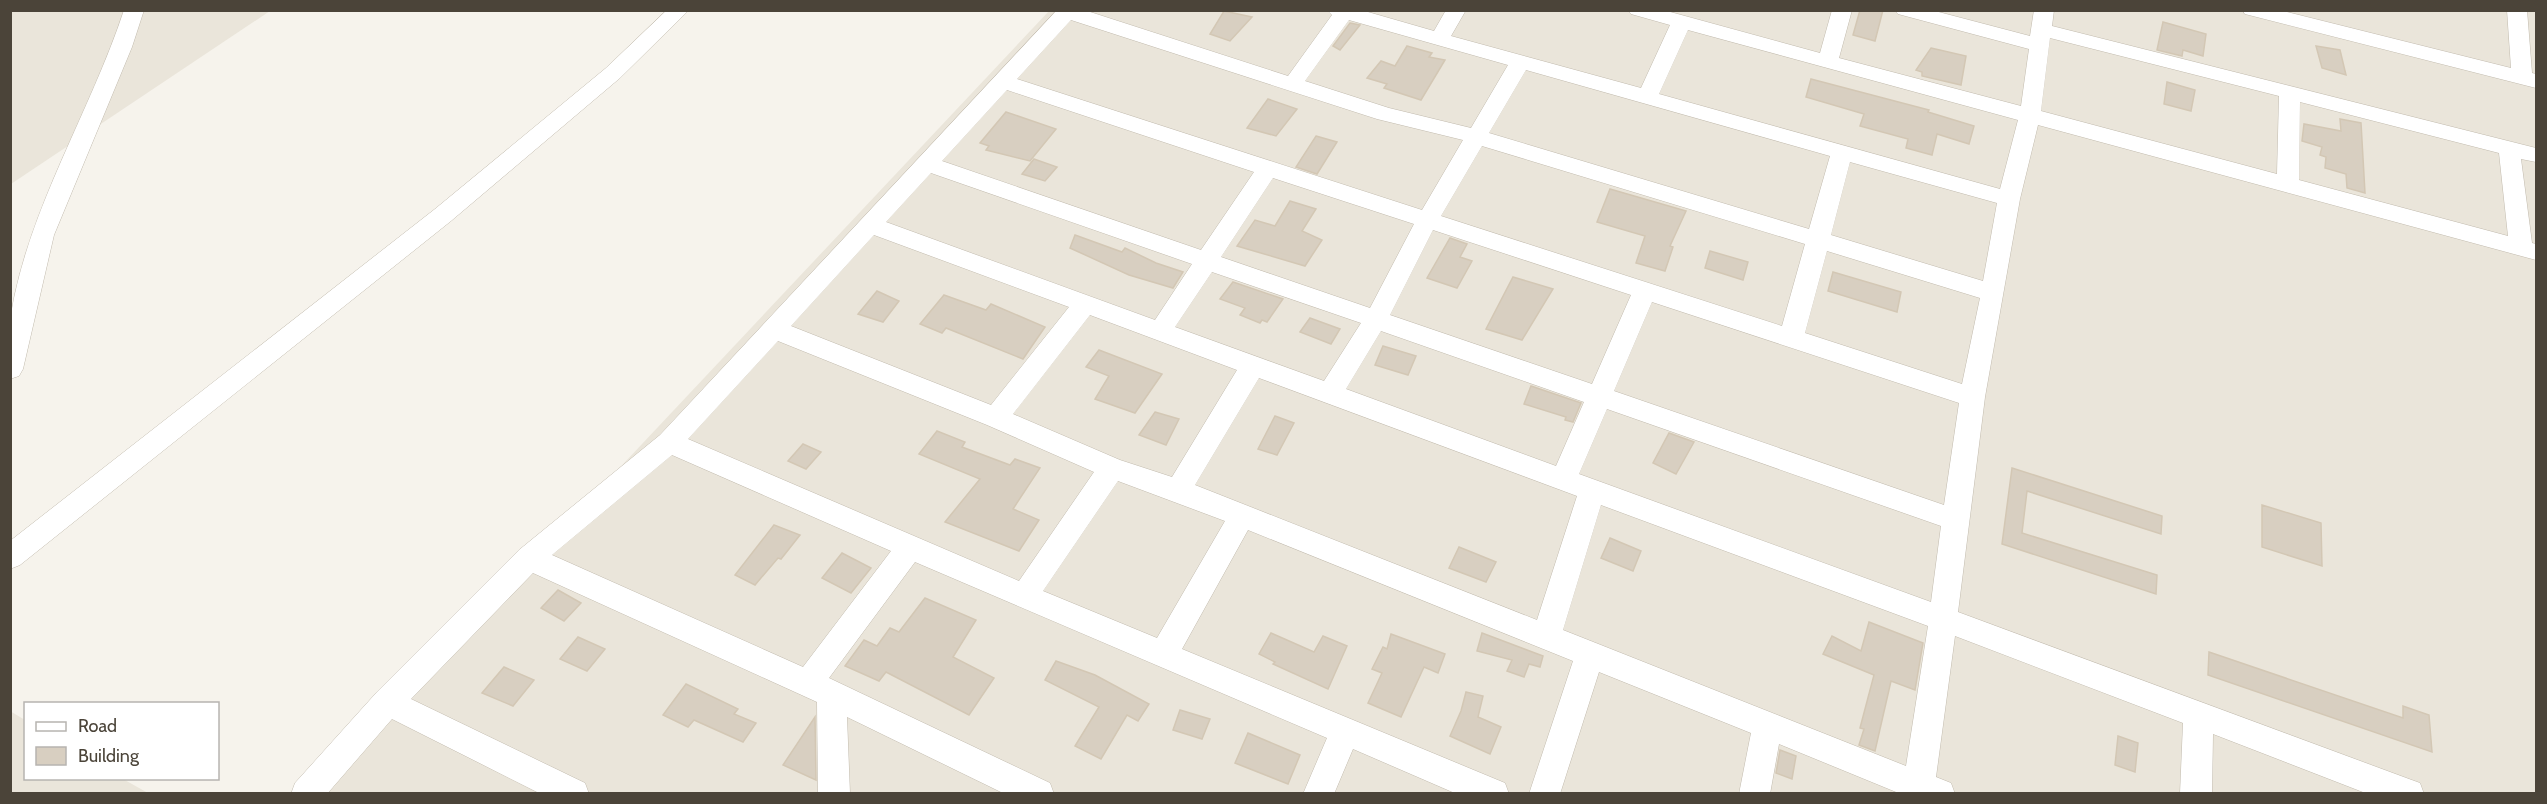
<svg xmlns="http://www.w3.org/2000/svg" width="2547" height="804" font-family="Cabin,sans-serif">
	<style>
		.residential { fill: #eae5da }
		.building { fill: #d8cfc1; stroke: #d3c7b4; stroke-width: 1.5 }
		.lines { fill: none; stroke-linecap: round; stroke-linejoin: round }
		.minor-casing { stroke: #c2bbae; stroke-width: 1 }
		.minor { fill: #fff; fill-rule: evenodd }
	</style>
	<rect width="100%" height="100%" fill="#f6f3ec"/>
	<g class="residential">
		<polygon points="11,11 270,11 11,184"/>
		<polygon points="1049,11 2536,11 2536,793 313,794"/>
		<polygon points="10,711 25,720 26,778 123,779 148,793 11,793"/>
	</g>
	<g class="building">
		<polygon points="1860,10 1883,10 1875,41 1853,35"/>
		<polygon points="1224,11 1252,17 1230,41 1210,34"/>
		<polygon points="2163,22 2206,34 2203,56 2183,50 2182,56 2157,50"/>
		<polygon points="1350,23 1360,25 1340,50 1333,46"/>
		<polygon points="1407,46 1432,53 1429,57 1445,60 1421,100 1384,88 1387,84 1367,78 1381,61 1395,66"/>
		<polygon points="2316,46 2340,50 2346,75 2322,68"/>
		<polygon points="1931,48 1966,56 1961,85 1922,76 1922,72 1916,70"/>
		<polygon points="1811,79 1929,110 1928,112 1974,126 1969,144 1937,134 1932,155 1906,148 1908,139 1860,126 1864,114 1806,97"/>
		<polygon points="2167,82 2195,90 2191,111 2164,104"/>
		<polygon points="1268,99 1297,109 1276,136 1247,128"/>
		<polygon points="1006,112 1056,129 1030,161 986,150 989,146 980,143"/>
		<polygon points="2340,119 2361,123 2365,193 2347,188 2346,174 2325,168 2326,157 2320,155 2322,147 2302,141 2304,124 2341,131"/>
		<polygon points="1316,136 1337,142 1317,174 1296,167"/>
		<polygon points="1034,159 1057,167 1045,181 1022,174"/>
		<polygon points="1610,189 1686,211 1670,246 1673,247 1665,271 1636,263 1645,236 1597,222"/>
		<polygon points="1290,201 1316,209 1302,231 1322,240 1305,266 1237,246 1255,220 1275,226"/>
		<polygon points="1075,235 1122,252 1125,248 1156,263 1183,272 1173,288 1129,275 1070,248"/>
		<polygon points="1450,238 1467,244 1460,257 1472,261 1457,288 1427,278"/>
		<polygon points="1710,251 1748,262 1743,280 1705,268"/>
		<polygon points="1833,272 1901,292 1897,312 1828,291"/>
		<polygon points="1513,277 1553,289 1522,340 1486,329"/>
		<polygon points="1233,282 1283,299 1267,322 1262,320 1260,323 1240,315 1245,308 1220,299"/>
		<polygon points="877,291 899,301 883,322 858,314"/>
		<polygon points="944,295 986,310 991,304 1045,327 1023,359 946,328 942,333 920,324"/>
		<polygon points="1310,318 1340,329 1331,344 1300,332"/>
		<polygon points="1383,346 1416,356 1408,375 1375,365"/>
		<polygon points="1099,350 1162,374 1135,413 1095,399 1109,376 1086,367"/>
		<polygon points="1531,386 1581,403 1573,422 1565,420 1566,417 1524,404"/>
		<polygon points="1155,412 1179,419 1166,445 1139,435"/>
		<polygon points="1275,416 1294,423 1277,455 1258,449"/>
		<polygon points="937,431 965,442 962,447 1010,465 1015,459 1040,468 1013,509 1039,520 1019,551 945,522 980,479 919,454"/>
		<polygon points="1669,433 1694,442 1676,474 1653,463"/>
		<polygon points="803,444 821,452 806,469 788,461"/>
		<polygon points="2012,468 2162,516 2161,534 2027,491 2022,533 2157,575 2156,594 2002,544"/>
		<polygon points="2262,505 2321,523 2322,566 2262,547"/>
		<polygon points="774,525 800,535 781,559 778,558 755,585 735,575"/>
		<polygon points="1610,538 1641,551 1633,571 1601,558"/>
		<polygon points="1459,547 1496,562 1486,582 1449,568"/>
		<polygon points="842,553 871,568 851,593 822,578"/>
		<polygon points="558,590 581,603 564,621 541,608"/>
		<polygon points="925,598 976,620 953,657 994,678 969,715 886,672 879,681 845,666 864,640 877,646 890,628 899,632"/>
		<polygon points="1869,622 1923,643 1915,690 1891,681 1875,751 1859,745 1864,729 1860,728 1874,675 1823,654 1832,636 1861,651"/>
		<polygon points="1271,633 1314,652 1323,636 1347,646 1328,689 1273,664 1275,662 1259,654"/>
		<polygon points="1482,633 1543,656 1540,667 1529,664 1524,677 1507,671 1512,660 1477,651"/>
		<polygon points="1391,634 1445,654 1438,673 1424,667 1401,717 1368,703 1382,673 1372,669 1383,647 1387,649"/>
		<polygon points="578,637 605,649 587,671 560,659"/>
		<polygon points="2209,652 2403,718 2403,706 2429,715 2432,752 2208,675"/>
		<polygon points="1056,661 1095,675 1149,704 1138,721 1127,715 1101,759 1075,746 1099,707 1045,680"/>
		<polygon points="504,667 534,680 513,706 482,693"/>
		<polygon points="686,684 738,709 734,714 756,723 743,742 694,720 688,727 663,715"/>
		<polygon points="1466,692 1483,696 1478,717 1501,727 1490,754 1450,736 1461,711"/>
		<polygon points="1180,710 1210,719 1202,739 1173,730"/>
		<polygon points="815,717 816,780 783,765"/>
		<polygon points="1248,733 1300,755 1288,784 1235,763"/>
		<polygon points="2118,736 2138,743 2135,772 2115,765"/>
		<polygon points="1780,750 1796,756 1792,779 1776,773"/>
	</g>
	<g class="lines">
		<g class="minor-casing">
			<g id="minor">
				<path d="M124,10H144L132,47L54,235L23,369L19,376L10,379C10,358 8,335 11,314C29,207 90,113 124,10Z"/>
				<polygon points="667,10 689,10 620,78 451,221 20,565 10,569 10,541 435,209 606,68"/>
				<path d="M1057,10H1084L1288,76L1332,15L1327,10H1361L1434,31L1446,10H1466L1451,36L1641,88L1670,25L1631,14L1628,10H1663L1820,53L1832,10H1852L1839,58L2021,106L2029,49L1898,14L1895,10H1931L2030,36L2034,10H2054L2052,26L2536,148V162L2521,159L2532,243L2536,244V260L2038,125L2020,199L1985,397L1958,612L2409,779L2420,783L2424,794H2368L2213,734L2212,794H2180L2183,723L1955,636L1936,777L1951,783L1955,794H1901L1779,744L1770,794H1739L1751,733L1599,672L1560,794H1529L1573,661L1248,530L1182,649L1505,783L1509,794H1457L1353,749L1334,794H1303L1327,738L915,562L829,678L1050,783L1054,794H1005L847,717L850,794H818L817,702L533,573L411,699L585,783L589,794H541L392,719L327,794H291L295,783L377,692L519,550L660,435ZM1071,20L1377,119L1463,140L1422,210L1017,79ZM1349,20L1508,65L1471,128L1389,108L1305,81ZM1688,30L2018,120L2000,189L1659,94ZM2050,38L2279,96L2277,174L2041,111ZM1526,70L1830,156L1809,229L1489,133ZM1007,90L1254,172L1201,250L942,161ZM2300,102L2499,153L2508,236L2299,180ZM1482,146L1805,244L1782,326L1441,216ZM1850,162L1997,203L1983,281L1831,235ZM931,173L1192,264L1155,320L886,222ZM1273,178L1414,224L1370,308L1221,257ZM1433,230L1631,295L1592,384L1390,315ZM874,235L1069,307L991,405L791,326ZM1827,251L1980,298L1962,384L1805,333ZM1212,272L1361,323L1324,381L1175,327ZM1652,302L1959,403L1944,505L1614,391ZM1090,315L1237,370L1172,477L1120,460L1013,414ZM1381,331L1584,402L1556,466L1346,389ZM778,341L987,425L1094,472L1019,581L688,439ZM1259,378L1577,496L1537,620L1195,485ZM1607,409L1941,526L1931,602L1579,474ZM672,455L891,551L803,667L552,555ZM1118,481L1225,521L1157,638L1043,591ZM1601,505L1928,626L1906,766L1563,630Z"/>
				<polygon points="2242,10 2279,10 2511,68 2507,10 2527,10 2532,73 2536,74 2536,88 2245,14"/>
			</g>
		</g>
		<use href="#minor" class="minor"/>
	</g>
	<rect width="2547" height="804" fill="none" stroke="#4b4439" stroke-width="24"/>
	<rect x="24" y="702" width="195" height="78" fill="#ffffff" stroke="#b7b4b0" stroke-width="1.5"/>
	<rect x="36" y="722" width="30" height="9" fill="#ffffff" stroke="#b7b4b0" stroke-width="1.5"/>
	<text x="78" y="732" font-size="18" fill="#4b4439">Road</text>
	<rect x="36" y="747" width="30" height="18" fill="#d8cfc1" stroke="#b7b4b0" stroke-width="1.5"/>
	<text x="78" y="762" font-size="18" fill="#4b4439">Building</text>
</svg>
